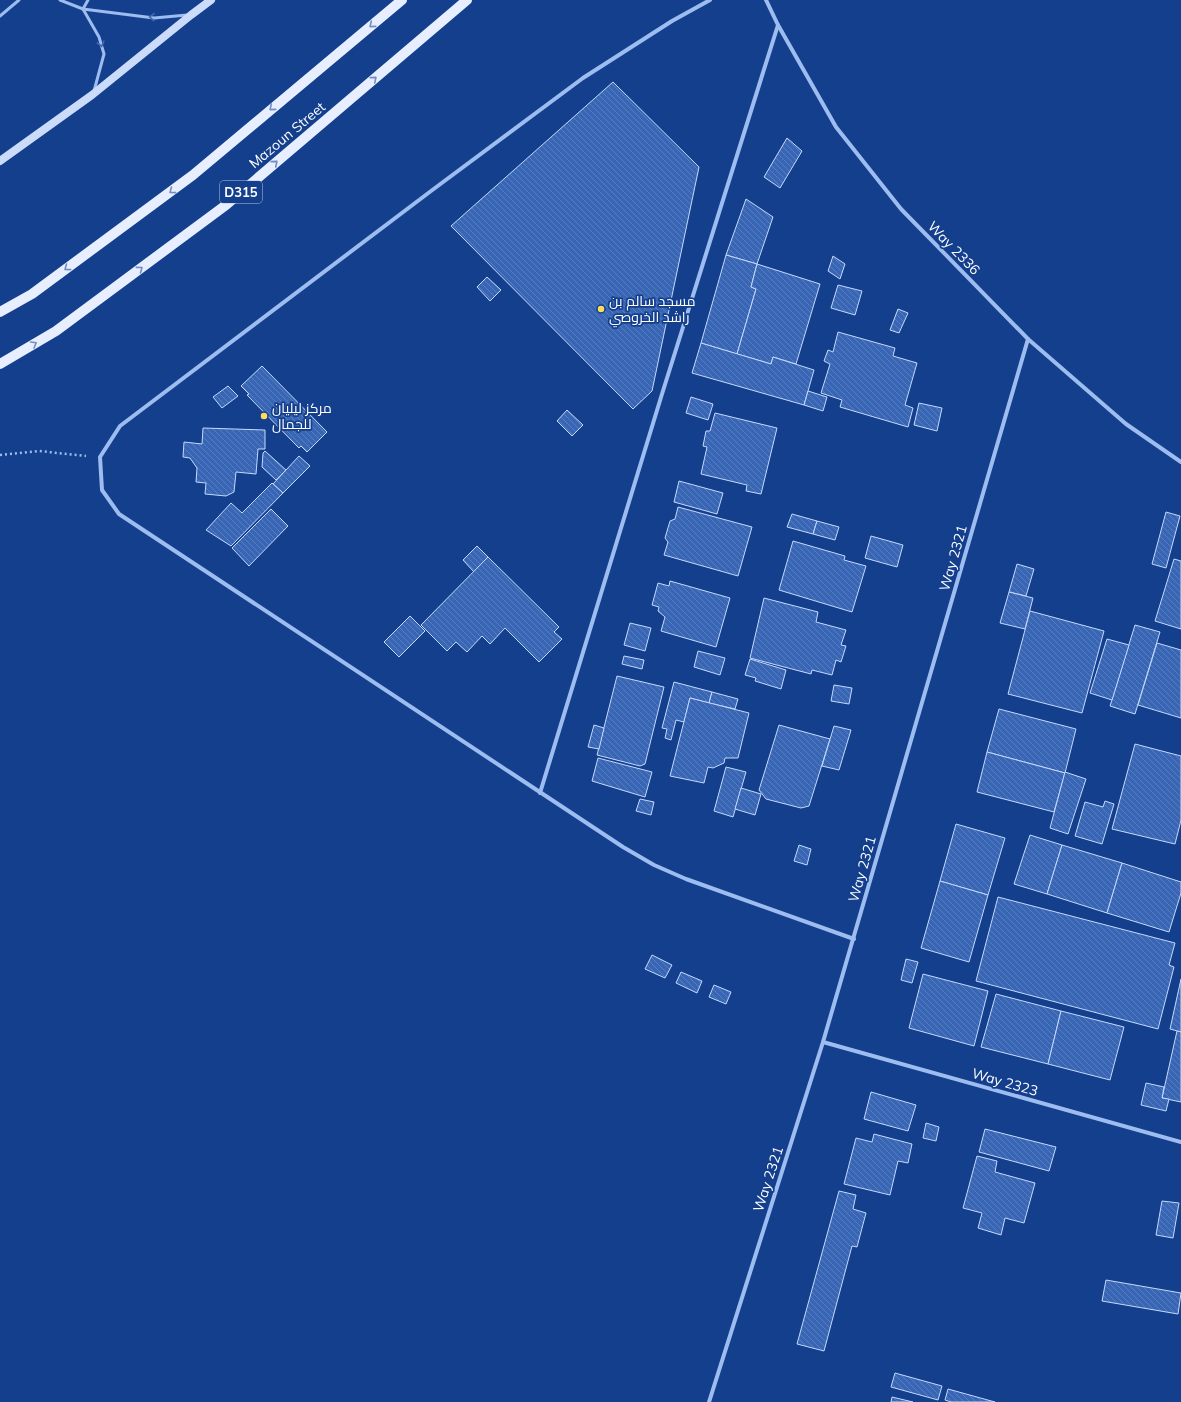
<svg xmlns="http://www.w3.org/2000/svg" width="1181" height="1402" font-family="Mulish,Cairo,sans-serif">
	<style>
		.building { fill: url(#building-back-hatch); stroke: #c4d9fc }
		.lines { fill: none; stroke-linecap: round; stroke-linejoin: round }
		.path { stroke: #9dbcf0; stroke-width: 2.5; stroke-dasharray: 2 3; stroke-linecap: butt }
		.lane { stroke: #9dbcf0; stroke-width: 3 }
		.street { stroke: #9dbcf0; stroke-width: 4 }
		.secondary { stroke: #cbdcfb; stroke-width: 8 }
		.primary { stroke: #e6eeff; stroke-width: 10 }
		.oneway { stroke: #446bb0 }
		.oneway2 { stroke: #728ec0 }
		.poi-dot { fill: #ffdd5c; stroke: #143f8d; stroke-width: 1.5 }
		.labels { text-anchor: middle; stroke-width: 3.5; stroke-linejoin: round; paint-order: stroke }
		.shield { fill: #143f8d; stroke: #b8c5dd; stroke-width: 1 }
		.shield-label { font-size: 13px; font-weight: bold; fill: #fff }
		.street-label { font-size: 14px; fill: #fff; stroke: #143f8d }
		.poi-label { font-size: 14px; fill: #fff; stroke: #143f8d; text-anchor: start }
	</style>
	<defs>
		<pattern id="building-back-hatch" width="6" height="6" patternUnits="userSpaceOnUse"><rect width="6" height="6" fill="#3866b4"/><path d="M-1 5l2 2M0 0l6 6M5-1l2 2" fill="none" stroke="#567dbf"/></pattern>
	</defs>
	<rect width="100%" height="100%" fill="#143f8d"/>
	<g class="building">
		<polygon points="613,82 699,167 652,391 633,409 451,226"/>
		<polygon points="787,138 802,151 780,188 764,177"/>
		<polygon points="746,199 773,217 757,264 726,255"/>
		<polygon points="726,255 757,264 751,287 756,289 737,354 701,343"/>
		<polygon points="833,256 845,264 840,279 828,271"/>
		<polygon points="757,264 820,284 796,364 773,357 771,364 737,354 756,289 751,287"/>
		<polygon points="487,277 501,290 490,301 477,287"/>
		<polygon points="838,285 862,291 855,315 831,308"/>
		<polygon points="898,309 908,313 899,333 890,330"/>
		<polygon points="838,332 895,348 893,356 917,363 905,405 913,408 908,427 840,407 842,400 821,393 830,364 824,361 828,350 833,352"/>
		<polygon points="701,343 771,364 773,357 814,370 804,405 692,373"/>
		<polygon points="262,366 327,432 307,452 301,446 299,448 247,395 249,394 241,386"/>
		<polygon points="228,386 238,396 222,408 213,397"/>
		<polygon points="808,391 827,397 823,411 804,405"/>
		<polygon points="691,397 713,404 708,420 686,413"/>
		<polygon points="919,403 942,408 937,431 914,425"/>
		<polygon points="567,410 583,425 572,436 557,421"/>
		<polygon points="715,413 777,428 761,494 746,491 747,485 701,474 707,447 703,446 706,431 710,431"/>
		<polygon points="203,428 265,430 265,449 258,449 256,474 236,472 234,492 226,496 205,494 206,483 196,482 197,468 190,458 183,457 184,442 202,444"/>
		<polygon points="265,451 286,470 276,480 262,467 263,453"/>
		<polygon points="299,456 310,466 283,493 273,484"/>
		<polygon points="679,481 723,493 717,514 674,502"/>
		<polygon points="272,483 283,493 231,546 206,530 231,503 242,513"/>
		<polygon points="678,507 752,527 738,576 664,555 668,542 665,538 670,521 675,519"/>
		<polygon points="271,509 288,526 249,566 232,548"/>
		<polygon points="1166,512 1180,516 1166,568 1152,564"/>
		<polygon points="792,514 817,521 813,534 787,527"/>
		<polygon points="817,521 839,527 835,540 813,534"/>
		<polygon points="871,536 903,545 897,567 865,558"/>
		<polygon points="793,541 845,556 844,560 866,566 852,612 779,590"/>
		<polygon points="477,546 488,557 474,572 463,560"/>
		<polygon points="488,557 559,627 554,632 562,639 539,662 505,628 490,644 482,636 467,652 456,642 447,651 421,625"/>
		<polygon points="1174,559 1181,561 1181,629 1155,621"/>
		<polygon points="1017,564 1034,569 1026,596 1009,592"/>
		<polygon points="670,581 730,598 716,647 661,631 665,617 658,611 659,607 652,605 658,583 669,586"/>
		<polygon points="1009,592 1033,598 1025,629 1000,623"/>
		<polygon points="764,598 818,612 816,622 846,630 841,645 846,646 841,662 836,660 832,675 812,670 811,674 750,658"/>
		<polygon points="1030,611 1104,631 1082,713 1008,694"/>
		<polygon points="410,616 425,631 399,657 384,642"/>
		<polygon points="630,623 651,628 645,651 624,645"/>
		<polygon points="1135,625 1160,632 1135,714 1110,706"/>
		<polygon points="1107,639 1129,645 1112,700 1090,693"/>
		<polygon points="1157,643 1181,650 1181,718 1138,705"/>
		<polygon points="698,651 725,658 720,675 694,667"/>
		<polygon points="624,656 644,660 642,669 622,664"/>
		<polygon points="750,659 786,670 781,689 755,681 756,678 745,675"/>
		<polygon points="617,676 664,687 645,764 640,766 597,755"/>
		<polygon points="674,682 712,692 709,703 690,698 684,722 676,720 671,740 665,738 667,729 662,728"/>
		<polygon points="834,685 852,688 849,704 831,701"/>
		<polygon points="712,692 738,699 735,709 709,703"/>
		<polygon points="690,698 749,713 738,758 725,758 724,763 713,768 708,767 704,783 670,776"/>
		<polygon points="999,709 1076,729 1065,773 987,752"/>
		<polygon points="594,725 604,728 599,749 588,747"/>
		<polygon points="779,725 830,739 809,806 801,808 766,799 759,790"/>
		<polygon points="834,726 851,730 839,770 822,766"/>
		<polygon points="1135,744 1181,756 1181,820 1175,844 1112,829"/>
		<polygon points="987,752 1065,773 1054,812 977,792"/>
		<polygon points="598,758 652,772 645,797 592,781"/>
		<polygon points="726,767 746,772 733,817 714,811"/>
		<polygon points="1065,772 1086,779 1068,834 1050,828"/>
		<polygon points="741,788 761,794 755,815 735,809"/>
		<polygon points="640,799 654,802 651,815 636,811"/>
		<polygon points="1105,801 1114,804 1102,844 1075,836 1085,802 1103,807"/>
		<polygon points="956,824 1005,838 988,895 940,881"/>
		<polygon points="1030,835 1062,845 1047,894 1014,884"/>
		<polygon points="799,845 811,849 807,865 794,861"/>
		<polygon points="1062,845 1122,863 1107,913 1047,894"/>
		<polygon points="1122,863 1181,882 1181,893 1169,932 1107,913"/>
		<polygon points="940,881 988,895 969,962 921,948"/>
		<polygon points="998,897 1175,943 1169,965 1174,967 1158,1029 976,981"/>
		<polygon points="652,955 672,965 665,978 645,969"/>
		<polygon points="906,959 918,962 912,983 901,980"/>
		<polygon points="681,972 702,981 697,993 676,983"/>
		<polygon points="923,974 988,991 974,1046 909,1028"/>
		<polygon points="1181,979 1181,1032 1170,1029"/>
		<polygon points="714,985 731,992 726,1004 709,997"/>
		<polygon points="996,994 1061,1011 1048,1064 981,1047"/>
		<polygon points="1061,1011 1124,1027 1110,1080 1048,1064"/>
		<polygon points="1177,1031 1181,1032 1181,1102 1162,1098"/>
		<polygon points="1146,1083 1164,1087 1162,1098 1169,1099 1166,1111 1141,1105"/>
		<polygon points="871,1092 916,1105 908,1131 864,1119"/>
		<polygon points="926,1123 939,1127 936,1141 923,1138"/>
		<polygon points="985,1129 1056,1147 1049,1171 979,1152"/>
		<polygon points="874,1134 912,1144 908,1163 898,1161 890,1195 844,1184 856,1138 872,1142"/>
		<polygon points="977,1156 997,1161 995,1172 1035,1183 1024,1223 1005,1218 1001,1235 978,1228 982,1213 963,1208"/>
		<polygon points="839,1191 856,1195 853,1209 866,1213 857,1247 852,1246 824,1351 797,1344"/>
		<polygon points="1162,1201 1179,1203 1173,1238 1156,1235"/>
		<polygon points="1106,1280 1181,1293 1178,1314 1102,1301"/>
		<polygon points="895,1373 942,1386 938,1400 891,1387"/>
		<polygon points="948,1389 995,1402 951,1402 945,1400"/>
		<polygon points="892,1397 913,1402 891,1402"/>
	</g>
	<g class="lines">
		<polyline class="path" points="0,455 39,451 86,456"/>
		<g class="lane">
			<polyline points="60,0 83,9 154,18 187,15"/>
			<polyline points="83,9 99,37 104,54 94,91"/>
			<polyline points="83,9 88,0"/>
			<polyline points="0,16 19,0"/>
		</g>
		<g class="street">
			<polyline points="710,0 672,21 583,78 431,191 120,426 100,457 102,490 119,514 623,847 654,865 686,879 854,939"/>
			<polyline points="766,0 778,25 836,127 901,209 1028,339 1126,424 1181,462"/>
			<polyline points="540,793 662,394 778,25"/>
			<polyline points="823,1042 1181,1142"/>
			<polyline points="709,1402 823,1042 1028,339"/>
		</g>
		<polyline class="secondary" points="0,161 92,95 191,15 211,0"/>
		<g class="primary">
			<polyline points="0,312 32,294 193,175 402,0"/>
			<polyline points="0,364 56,331 226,205 467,0"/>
		</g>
	</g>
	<defs><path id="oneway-chevron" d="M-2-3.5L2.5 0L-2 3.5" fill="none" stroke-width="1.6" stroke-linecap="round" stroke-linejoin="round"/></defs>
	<g class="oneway">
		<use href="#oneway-chevron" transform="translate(152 17) rotate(-177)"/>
		<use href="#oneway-chevron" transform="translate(101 44) rotate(75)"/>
	</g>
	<g class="oneway2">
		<use href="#oneway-chevron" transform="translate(372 25) rotate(140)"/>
		<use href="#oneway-chevron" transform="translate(374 79) rotate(-40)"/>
		<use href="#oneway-chevron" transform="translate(272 108) rotate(140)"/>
		<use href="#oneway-chevron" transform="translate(275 163) rotate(-40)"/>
		<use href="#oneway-chevron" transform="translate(172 191) rotate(143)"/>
		<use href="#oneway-chevron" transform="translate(67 268) rotate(143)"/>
		<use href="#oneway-chevron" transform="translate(140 269) rotate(-37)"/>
		<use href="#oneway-chevron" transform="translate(34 344) rotate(-30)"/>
	</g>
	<g class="poi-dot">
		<circle cx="601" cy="309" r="4"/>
		<circle cx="264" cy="416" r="4"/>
	</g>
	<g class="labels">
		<rect class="shield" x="220" y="181" width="42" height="22" rx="3"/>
		<g class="shield-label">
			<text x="241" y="197">D315</text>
		</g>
		<g class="street-label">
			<text transform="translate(287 135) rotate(-40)" y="5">Mazoun Street</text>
			<text transform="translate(954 248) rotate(46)" y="5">Way 2336</text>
			<text transform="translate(953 558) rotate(-74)" y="5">Way 2321</text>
			<text transform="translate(862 869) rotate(-74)" y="5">Way 2321</text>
			<text transform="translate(1005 1082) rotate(16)" y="5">Way 2323</text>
			<text transform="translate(768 1179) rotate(-72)" y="5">Way 2321</text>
		</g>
		<g class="poi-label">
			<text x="609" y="306">مسجد سالم بن<tspan x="609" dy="16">راشد الخروصي</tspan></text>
			<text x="272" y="413">مركز ليليان<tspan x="272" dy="16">للجمال</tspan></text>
		</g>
	</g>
</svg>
